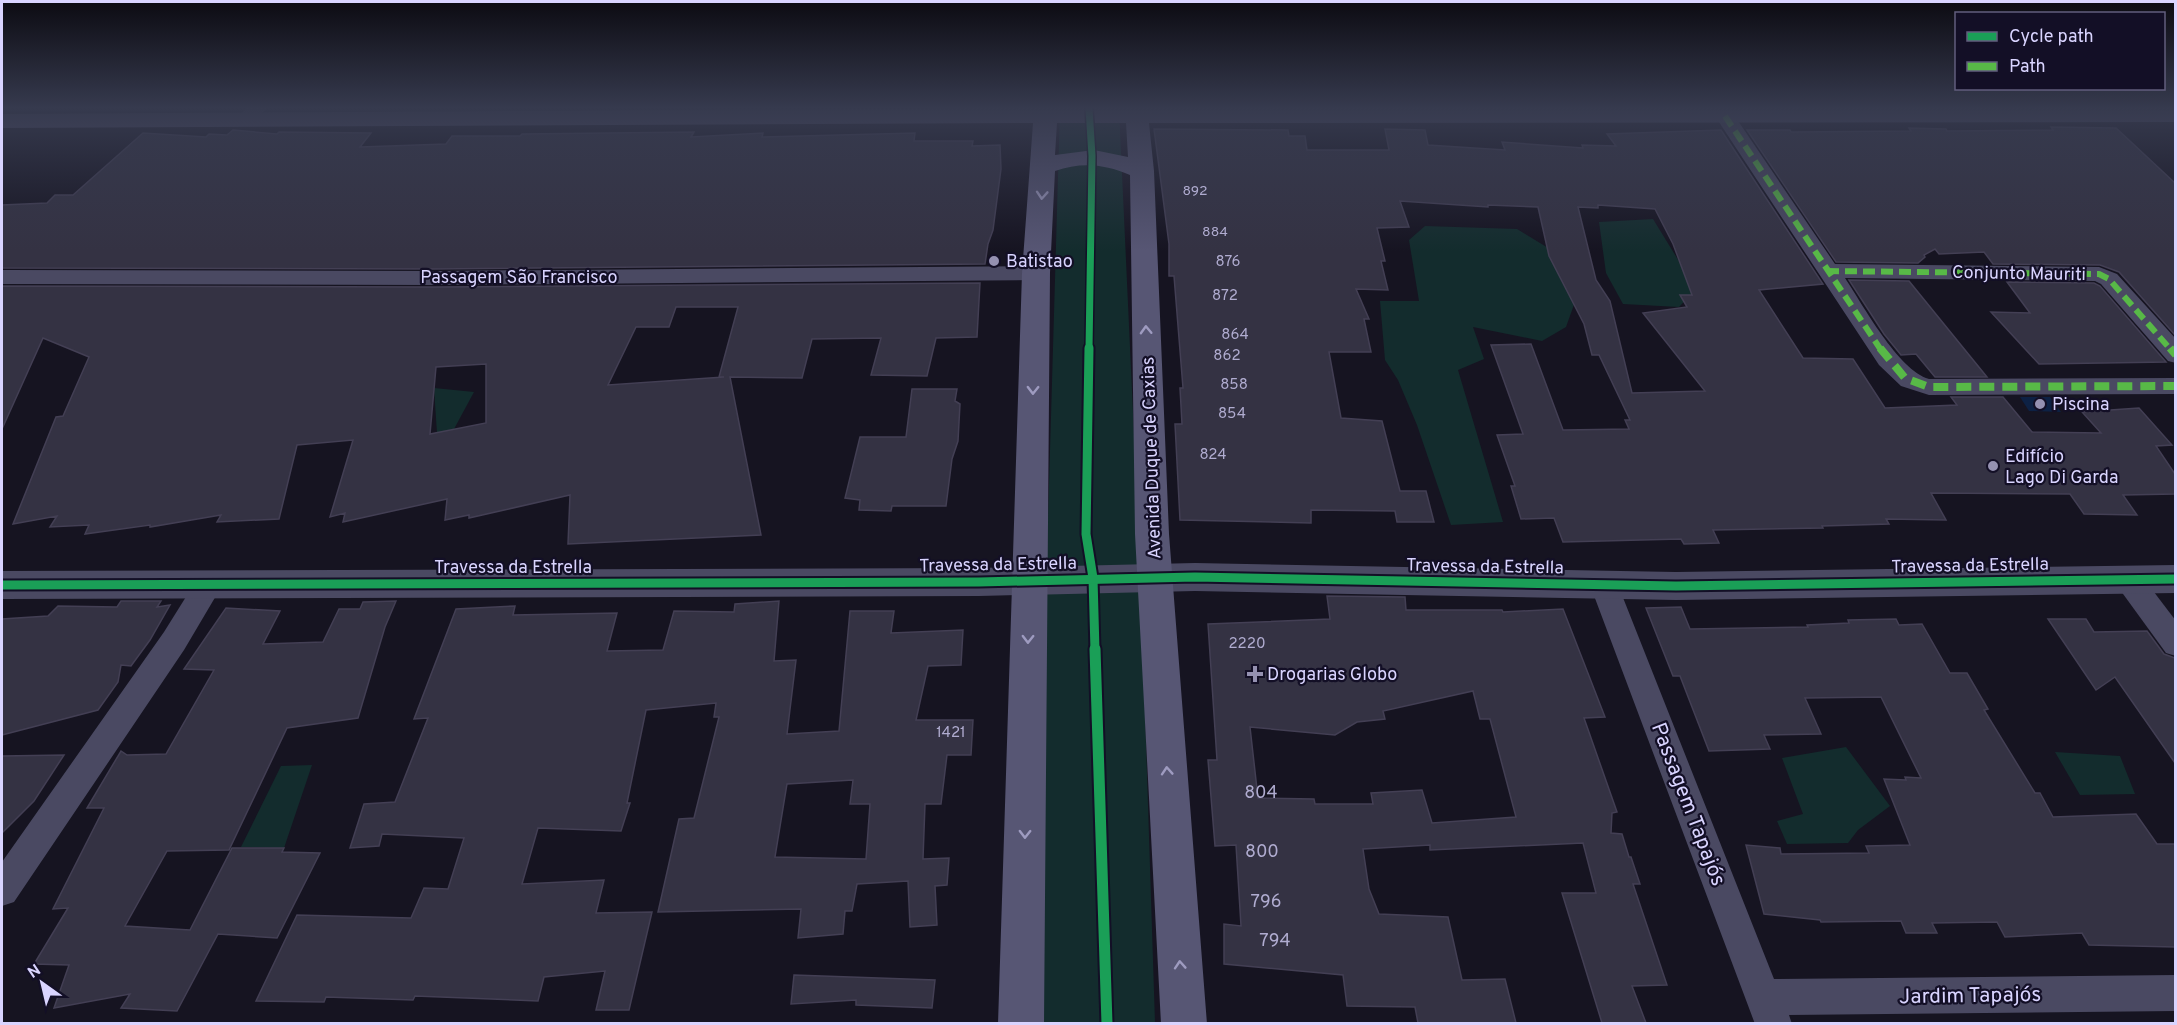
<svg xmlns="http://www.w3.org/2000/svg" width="2177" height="1025" font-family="Overpass,sans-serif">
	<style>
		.green { fill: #132c2d }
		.water { fill: #0d2144 }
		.building { fill: #343243; stroke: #433f54; stroke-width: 1.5; fill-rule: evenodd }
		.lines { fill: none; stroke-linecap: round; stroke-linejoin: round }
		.minor { fill: #4a4962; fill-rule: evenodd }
		.tertiary { fill: #4a4962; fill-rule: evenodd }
		.secondary { fill: #575674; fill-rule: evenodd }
		.quiet-far1 { stroke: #58b947; stroke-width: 6; stroke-dasharray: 12 6; stroke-linecap: butt }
		.quiet { stroke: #58b947; stroke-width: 8; stroke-dasharray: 15 8; stroke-linecap: butt }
		.cycleway-far2-casing { stroke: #130f26; stroke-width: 10 }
		.cycleway-far1-casing { stroke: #130f26; stroke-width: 13 }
		.cycleway-casing { stroke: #130f26; stroke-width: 15 }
		.cycleway-far2 { stroke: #1a9f57; stroke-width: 7 }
		.cycleway-far1 { stroke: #1a9f57; stroke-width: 9 }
		.cycleway { stroke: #1a9f57; stroke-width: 11 }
		.oneway { stroke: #9e9bc0 }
		.poi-dot { fill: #9591b1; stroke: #130f26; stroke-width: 2 }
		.labels { text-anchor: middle; stroke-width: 4.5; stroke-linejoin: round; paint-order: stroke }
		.far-number-label { font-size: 14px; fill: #b0acd0 }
		.number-label { font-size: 15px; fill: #b0acd0 }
		.poi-label { font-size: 18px; fill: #d9d4ff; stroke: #130f26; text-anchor: start }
		.street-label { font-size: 18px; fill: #d9d4ff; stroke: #130f26 }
		.near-number-label { font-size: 18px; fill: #b0acd0 }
		.near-street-label { font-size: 21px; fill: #d9d4ff; stroke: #130f26 }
	</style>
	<rect width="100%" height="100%" fill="#161421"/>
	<g class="green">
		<polygon points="1060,108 1119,108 1141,587 1155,1023 1037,1023 1046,588"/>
		<polygon points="1653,219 1696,289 1679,307 1623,304 1606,273 1599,222"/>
		<polygon points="1425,226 1517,229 1586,271 1566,327 1542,341 1473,327 1484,359 1458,370 1503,522 1451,525 1417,425 1398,380 1385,360 1380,301 1419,301 1409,240"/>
		<polygon points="434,388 474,392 454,429 437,433"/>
		<polygon points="1846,747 1890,806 1858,830 1848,843 1787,844 1777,821 1803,814 1782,758"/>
		<polygon points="2055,752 2120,756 2135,794 2080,795"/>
		<polygon points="312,765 284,848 241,847 281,766"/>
	</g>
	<polygon class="water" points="2020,397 2050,397 2061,412 2029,411"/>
	<g class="building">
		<polygon points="2051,127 2116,128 2175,183 2175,335 2119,272 2100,265 1993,264 1984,252 1939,254 1935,249 1924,255 1925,257 1918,263 1836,262 1747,130 1790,130 1791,132 1911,131 1909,128 1946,129 1947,131 2053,130"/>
		<path d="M1154,129L1288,130L1289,136H1305L1307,150H1389L1385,129L1425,130L1428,145L1505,150L1502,142L1583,148L1582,145L1616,146L1607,134L1721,130L1823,284L1759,290L1803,358L1853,359L1885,408L1957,405L1951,397H2003L2032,432L2101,433L2082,412L2139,408L2172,445L2156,446L2175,474V494L2123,495L2137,515L2084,514L2070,494L1931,493L1946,520L1886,519L1889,524L1822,526L1823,528L1713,530L1719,543L1684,544L1681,539L1563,542L1554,518L1521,519L1511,486H1515L1497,435L1523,434L1491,345L1531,344L1563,430L1629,429L1625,420H1630L1599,355H1592L1584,324L1549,256L1538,207L1488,205V207L1400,201L1409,227L1377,228L1385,261H1381L1388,290L1356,289L1369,319H1364L1371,352H1329L1341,418L1382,421L1400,491H1426L1434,522H1397L1395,511L1311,510V523L1180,520L1175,424H1182L1180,388H1183L1174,276H1169V244ZM1598,205L1655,209L1673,244L1692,295H1680L1687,307L1643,313L1705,391L1632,393L1610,301L1596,280L1578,207L1598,208Z"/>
		<polygon points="233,130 277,134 279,132 371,133 360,147 446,144 452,136 520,136 522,134 694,132 691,137 763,133 762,137 915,133 914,141 973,141 972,146 1000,145 1001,169 993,230 988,244 985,264 434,269 2,268 2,205 47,203 55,195 73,195 143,133 206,137 209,134 227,135"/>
		<polygon points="1849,280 1909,281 1987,377 1935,377 1916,354 1901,355 1884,334"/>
		<polygon points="2007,282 2094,283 2100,286 2166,362 2039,364 1991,312 2030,313"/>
		<path d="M980,283L977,337L936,338L927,376L871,375L881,338L812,339L802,378L730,377L761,535L568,544L570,495L469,518V515L445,520L447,499L343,522L345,513L330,517L353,440L297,445L279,519L217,522L221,515L150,527V525L85,534L89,525L50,527L57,516L13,524L56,417L63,416L89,357L43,338L2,429V286L434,287ZM676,307H738L719,377H724L608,385L636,327H669ZM486,364V423L430,434L436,367Z"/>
		<polygon points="912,389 957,389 955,401 960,404 958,441 952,459 946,506 892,506 891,511 859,510 860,500 845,498 860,437 906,437"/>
		<path d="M1327,596L1405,597L1406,610H1502L1503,612L1563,609L1605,717L1584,718L1617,812L1612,813L1611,833L1622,834L1629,857H1631L1640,884H1633L1667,985L1632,986L1646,1023H1602L1562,893H1596L1583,843L1430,850V845L1363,849L1369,889L1379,914L1448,917L1462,980L1505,979L1516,1023H1418L1415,1007L1347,1006L1343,975L1224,964V924L1241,926L1236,845L1215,846L1208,760H1217L1208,624L1330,619ZM1473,691L1480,719H1490L1516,817L1432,823L1422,790L1371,793L1373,804H1315L1314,799L1258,798L1250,727L1335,735L1357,722L1385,719L1383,711Z"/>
		<polygon points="121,601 161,601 157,607 170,605 150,640 131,666 121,665 118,682 98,710 2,735 2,619 48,616 58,606 117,607"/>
		<polygon points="396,601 385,627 358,718 287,728 229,850 167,851 125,926 190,930 232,848 284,848 282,852 320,853 277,938 218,934 177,1011 121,1008 130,994 54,1008 69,965 34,964 68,908 53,909 104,808 87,808 121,751 127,755 166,754 214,670 184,669 226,608 280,611 263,644 323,642 339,609 360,609 363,602"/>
		<path d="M779,601L774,661L796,660L787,734L839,731L850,611H894L891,633L963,630L961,665L928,666L916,720H973L971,755H947L941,804H925L923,859L949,858L947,885L935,886L937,925L910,927L908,881L857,884L852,911H845L843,934L798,938L801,909L658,912L679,819L694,818L719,717H714L716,703L646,710L627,803H630L621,831L538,828L522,884L604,880L596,913L652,912L629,1010H596L605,971L544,977L538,1001L415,996L413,1000L326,997L324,1002L256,1001L297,915L411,918L424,888L448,889L464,838L382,834L379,846L350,848L364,804L395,802L428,718L414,719L456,609L515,606L513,615L617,613L607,651L663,650L674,611L734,612L735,604ZM853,780L850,804H870L866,859L775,857L787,784Z"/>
		<polygon points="1681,607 1690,629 1808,627 1807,625 1849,623 1848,620 1896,619 1899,625 1922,624 1950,673 1967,673 1988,709 1984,710 2035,793 2040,793 2053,817 2136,814 2157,844 2175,844 2175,947 2089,945 2082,933 2005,937 1997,922 1932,923 1937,933 1906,933 1901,921 1821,922 1820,920 1764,914 1746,845 1780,848 1781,854 1869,853 1866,846 1910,845 1884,779 1906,780 1905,777 1921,778 1881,697 1805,698 1821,734 1764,735 1770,749 1709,751 1680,676 1673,676 1646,608"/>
		<polygon points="2048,619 2086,619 2094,632 2147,631 2164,654 2175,658 2175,763 2115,677 2096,690"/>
		<polygon points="64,755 34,801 2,833 2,756"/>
		<polygon points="794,975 935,980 932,1008 856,1005 856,1000 791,1004"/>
	</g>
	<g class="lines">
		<g class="minor">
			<polygon points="247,108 267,108 252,124 238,124 235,120"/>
			<path d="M1725,110L1732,112L1835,264L2099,267L2117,274L2176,339V363L2168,361L2101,284L2095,281L1845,278C1863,305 1898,370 1929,379L2176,378V394L1929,395L1901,386L1879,365L1715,116L1718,112Z"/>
			<polygon points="1036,266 1044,268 1047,273 1044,278 1036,280 434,285 2,284 2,270 434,271"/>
			<polygon points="2128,568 2138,571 2176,621 2176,656 2166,653 2118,587 2114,579 2118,571"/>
			<polygon points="209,573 219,576 223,584 184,650 14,902 2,906 2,862 164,632 199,576"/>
			<polygon points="1604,574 1614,577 1618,585 1774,979 2176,975 2176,1011 1789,1015 1792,1024 1755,1024 1590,585 1594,577"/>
		</g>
		<polygon class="tertiary" points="1195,563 1676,572 2176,565 2176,593 1676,600 1195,591 979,596 2,599 2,571 979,568"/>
		<path class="secondary" d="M1035,108H2176V122L1149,123L1154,171L1169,534L1207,1024H1161L1135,534L1130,175C1104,164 1081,162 1055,171L1050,273L1044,1024H998L1022,273L1033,123L2,128V114ZM1057,123H1126L1128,157L1094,150L1055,155Z"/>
		<g class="quiet-far1">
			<polyline points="1725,116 1881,350"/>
			<polyline points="1827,271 2099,274 2109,279 2171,350"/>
		</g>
		<g class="quiet">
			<polyline points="1880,348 1905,378 1929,387 2176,386"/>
			<polyline points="2170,348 2176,355"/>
		</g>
		<g class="cycleway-far2-casing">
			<polyline id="cycleway-far2" points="1089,350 1092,156 1089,108"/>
		</g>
		<g class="cycleway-far1-casing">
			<g id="cycleway-far1">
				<polyline points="1089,348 1086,534 1093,578 1095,651"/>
				<polyline points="2,585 979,582 1195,577 1676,586 2176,579"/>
			</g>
		</g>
		<g class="cycleway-casing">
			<polyline id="cycleway" points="1095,649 1107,1024"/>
		</g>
		<use href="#cycleway-far2" class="cycleway-far2"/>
		<use href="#cycleway-far1" class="cycleway-far1"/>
		<use href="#cycleway" class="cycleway"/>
	</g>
	<defs><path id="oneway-chevron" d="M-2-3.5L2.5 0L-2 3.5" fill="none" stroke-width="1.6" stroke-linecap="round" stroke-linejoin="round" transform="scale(1.5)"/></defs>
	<g class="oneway">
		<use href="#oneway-chevron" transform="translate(1042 195) rotate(94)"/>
		<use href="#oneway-chevron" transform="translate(1146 330) rotate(-92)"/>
		<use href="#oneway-chevron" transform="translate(1033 390) rotate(91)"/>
		<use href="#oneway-chevron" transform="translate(1028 639) rotate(91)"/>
		<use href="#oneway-chevron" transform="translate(1167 771) rotate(-94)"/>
		<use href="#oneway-chevron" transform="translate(1025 834) rotate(91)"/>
		<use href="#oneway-chevron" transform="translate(1180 965) rotate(-94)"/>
	</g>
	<linearGradient id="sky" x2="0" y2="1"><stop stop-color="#0c0b12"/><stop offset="0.43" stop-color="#363a4e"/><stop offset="1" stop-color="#363a4e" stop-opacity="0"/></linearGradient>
	<rect width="2177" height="251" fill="url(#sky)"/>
	<g class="poi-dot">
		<circle cx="994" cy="261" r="6"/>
		<circle cx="2040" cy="404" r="6"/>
		<circle cx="1993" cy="466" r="6"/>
		<path d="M1252 665h6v6h6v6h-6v6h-6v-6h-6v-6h6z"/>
	</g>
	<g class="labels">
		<g class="far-number-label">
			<text x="1195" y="195">892</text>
			<text x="1215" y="236">884</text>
		</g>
		<g class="number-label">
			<text x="1228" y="266">876</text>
			<text x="1225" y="300">872</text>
			<text x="1235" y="339">864</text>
			<text x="1227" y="360">862</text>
			<text x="1234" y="389">858</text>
			<text x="1232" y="418">854</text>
			<text x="1213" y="459">824</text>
			<text x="1247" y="648">2220</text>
			<text x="951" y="737">1421</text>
		</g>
		<g class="poi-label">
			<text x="1006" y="267">Batistao</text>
			<text x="2052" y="410">Piscina</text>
			<text x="2005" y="462">Edifício<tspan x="2005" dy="21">Lago Di Garda</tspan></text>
			<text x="1267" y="680">Drogarias Globo</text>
		</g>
		<g class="street-label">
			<text transform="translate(2019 273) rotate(1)" y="6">Conjunto Mauriti</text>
			<text x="519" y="283">Passagem São Francisco</text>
			<text transform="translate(1151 458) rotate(-92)" y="6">Avenida Duque de Caxias</text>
			<text transform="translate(998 564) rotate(-1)" y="6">Travessa da Estrella</text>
			<text transform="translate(1970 565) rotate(-1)" y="6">Travessa da Estrella</text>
			<text transform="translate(1485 566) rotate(1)" y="6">Travessa da Estrella</text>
			<text x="513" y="573">Travessa da Estrella</text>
		</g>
		<g class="near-number-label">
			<text x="1261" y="798">804</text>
			<text x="1262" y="857">800</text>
			<text x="1266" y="907">796</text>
			<text x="1275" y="946">794</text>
		</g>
		<g class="near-street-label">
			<text transform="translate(1689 804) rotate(69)" y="7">Passagem Tapajós</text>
			<text transform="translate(1970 995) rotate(-1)" y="7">Jardim Tapajós</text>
		</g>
	</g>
	<rect width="2177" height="1025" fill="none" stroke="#d9d4ff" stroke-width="6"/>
	<rect x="1955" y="12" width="210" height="78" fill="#130f26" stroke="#625e7d" stroke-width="1.5"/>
	<rect x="1967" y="32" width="30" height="9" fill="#1a9f57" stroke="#625e7d" stroke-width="1.5"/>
	<text x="2009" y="42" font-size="18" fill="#d9d4ff">Cycle path</text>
	<rect x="1967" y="62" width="30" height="9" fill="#58b947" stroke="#625e7d" stroke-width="1.5"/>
	<text x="2009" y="72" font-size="18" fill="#d9d4ff">Path</text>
	<g transform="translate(42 983) rotate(326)" stroke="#130f26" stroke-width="4.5" paint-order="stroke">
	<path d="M0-4.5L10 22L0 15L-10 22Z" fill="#d9d4ff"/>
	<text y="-9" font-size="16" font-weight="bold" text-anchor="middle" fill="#d9d4ff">N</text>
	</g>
</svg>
